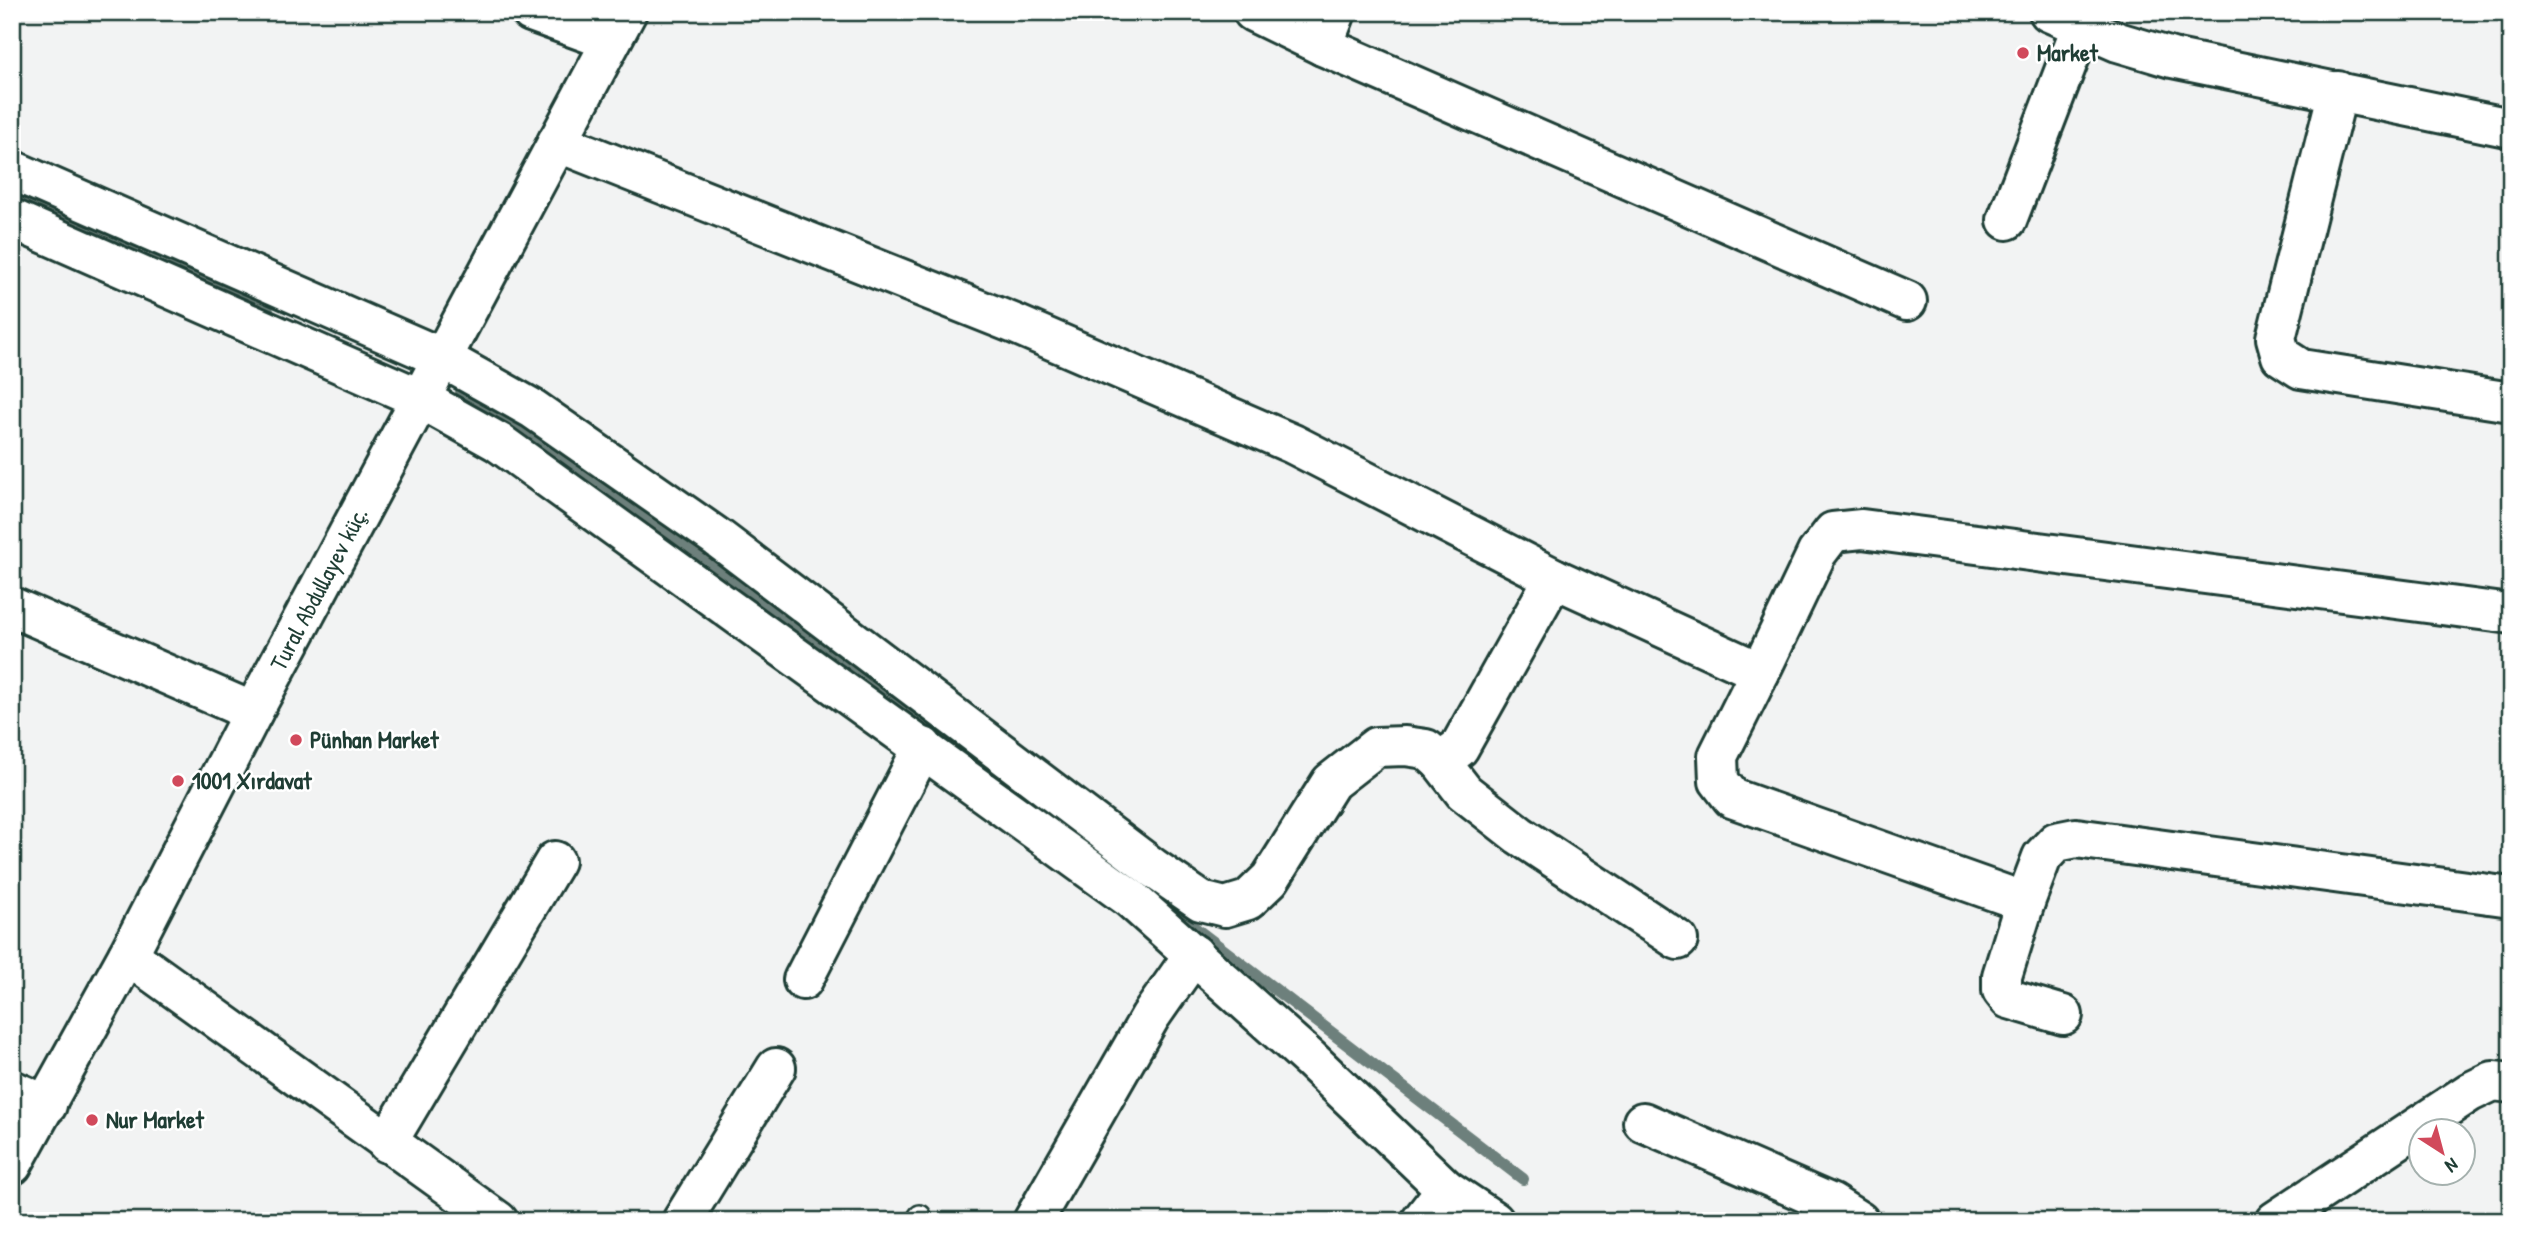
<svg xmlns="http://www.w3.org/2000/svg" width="2523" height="1233" font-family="'Patrick Hand',sans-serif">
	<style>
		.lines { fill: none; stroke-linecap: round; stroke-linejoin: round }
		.stream { stroke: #6d807b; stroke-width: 12 }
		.lane-casing { stroke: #1f3d34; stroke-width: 26 }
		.street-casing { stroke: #1f3d34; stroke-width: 44 }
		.lane { stroke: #fff; stroke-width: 21 }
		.street { stroke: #fff; stroke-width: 38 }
		.poi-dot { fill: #d1495b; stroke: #fff; stroke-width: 2.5 }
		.labels { text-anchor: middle; stroke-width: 5; stroke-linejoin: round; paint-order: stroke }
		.poi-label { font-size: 24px; font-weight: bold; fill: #1f3d34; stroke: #fff; text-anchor: start }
		.street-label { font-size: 24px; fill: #1f3d34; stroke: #fff }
	</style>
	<rect width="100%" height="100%" fill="#f2f3f3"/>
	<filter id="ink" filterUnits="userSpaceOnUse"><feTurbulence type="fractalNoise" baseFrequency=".0143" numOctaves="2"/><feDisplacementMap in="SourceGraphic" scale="14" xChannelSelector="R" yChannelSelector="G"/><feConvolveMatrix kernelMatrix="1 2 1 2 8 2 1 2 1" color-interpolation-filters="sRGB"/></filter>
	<g filter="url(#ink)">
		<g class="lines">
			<g class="stream">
				<polyline points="12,197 268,311"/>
				<polyline points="461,393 590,477 886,693 1036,807"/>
				<polyline points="1170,909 1523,1179"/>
			</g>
			<g class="lane-casing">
				<g id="lane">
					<polyline points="12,1219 16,1221"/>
					<polyline points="917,1221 920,1216"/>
				</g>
			</g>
			<g class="street-casing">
				<g id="street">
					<polyline points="531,12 611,41"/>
					<polyline points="1253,12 1323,46 1907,301"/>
					<polyline points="2049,12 2118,42 2172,58 2511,128"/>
					<polyline points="1323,46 1336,12"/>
					<polyline points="2338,91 2276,338 2281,356 2301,369 2511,402"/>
					<polyline points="557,142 1015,324 1293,444 1554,578 1760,672 1817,553 1833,532 1862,529 2511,614"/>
					<polyline points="12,170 442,358 533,409 718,538 1153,868 1201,901 1225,907 1248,900 1270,879 1331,782 1376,747 1405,746 1426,749 1440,761 1459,748 1554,578"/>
					<polyline points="12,219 421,399 498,442 1131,899 1310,1059 1446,1189 1494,1221"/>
					<polyline points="2007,220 2087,12"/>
					<polyline points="12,607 253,712"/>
					<polyline points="1760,672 1718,756 1719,781 1732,798 2025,902 2042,857 2056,842 2076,838 2511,897"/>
					<polyline points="1440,761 1464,792 1519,835 1678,940"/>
					<polyline points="2025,902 2002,976 2002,990 2009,999 2063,1015"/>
					<polyline points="128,955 498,1221"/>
					<polyline points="803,980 923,747"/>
					<polyline points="12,1090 47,1105"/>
					<polyline points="1643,1122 1832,1204 1859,1221"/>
					<polyline points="387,1143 555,861"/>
					<polyline points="12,1165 128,955 253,712 627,12"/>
					<polyline points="682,1221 776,1068"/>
					<polyline points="1033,1221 1150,1017 1194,954"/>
					<polyline points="1421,1221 1446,1189"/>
					<polyline points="2275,1221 2470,1092 2493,1081 2511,1083"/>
				</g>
			</g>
			<use href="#lane" class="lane"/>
			<use href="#street" class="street"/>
		</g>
	</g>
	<g class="poi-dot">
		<circle cx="2023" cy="53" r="7"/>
		<circle cx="296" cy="740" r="7"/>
		<circle cx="178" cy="781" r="7"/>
		<circle cx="92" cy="1120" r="7"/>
	</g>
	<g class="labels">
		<g class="poi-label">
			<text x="2037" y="61">Market</text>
			<text x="310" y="748">Pünhan Market</text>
			<text x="192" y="789">1001 Xırdavat</text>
			<text x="106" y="1128">Nur Market</text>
		</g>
		<g class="street-label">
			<text transform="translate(319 589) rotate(-62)" y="8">Tural Abdullayev küç.</text>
		</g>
	</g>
	<rect width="2523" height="1233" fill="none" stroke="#fff" stroke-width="42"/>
	<rect x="21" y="21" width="2481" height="1191" fill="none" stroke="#1f3d34" stroke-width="2.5" filter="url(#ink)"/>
	<g transform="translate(2442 1152) rotate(144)"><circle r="33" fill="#ffffff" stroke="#a5b1ae" stroke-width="2"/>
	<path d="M0-5L12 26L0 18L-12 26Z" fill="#d1495b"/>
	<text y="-10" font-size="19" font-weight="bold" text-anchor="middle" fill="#1f3d34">N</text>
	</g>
</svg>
